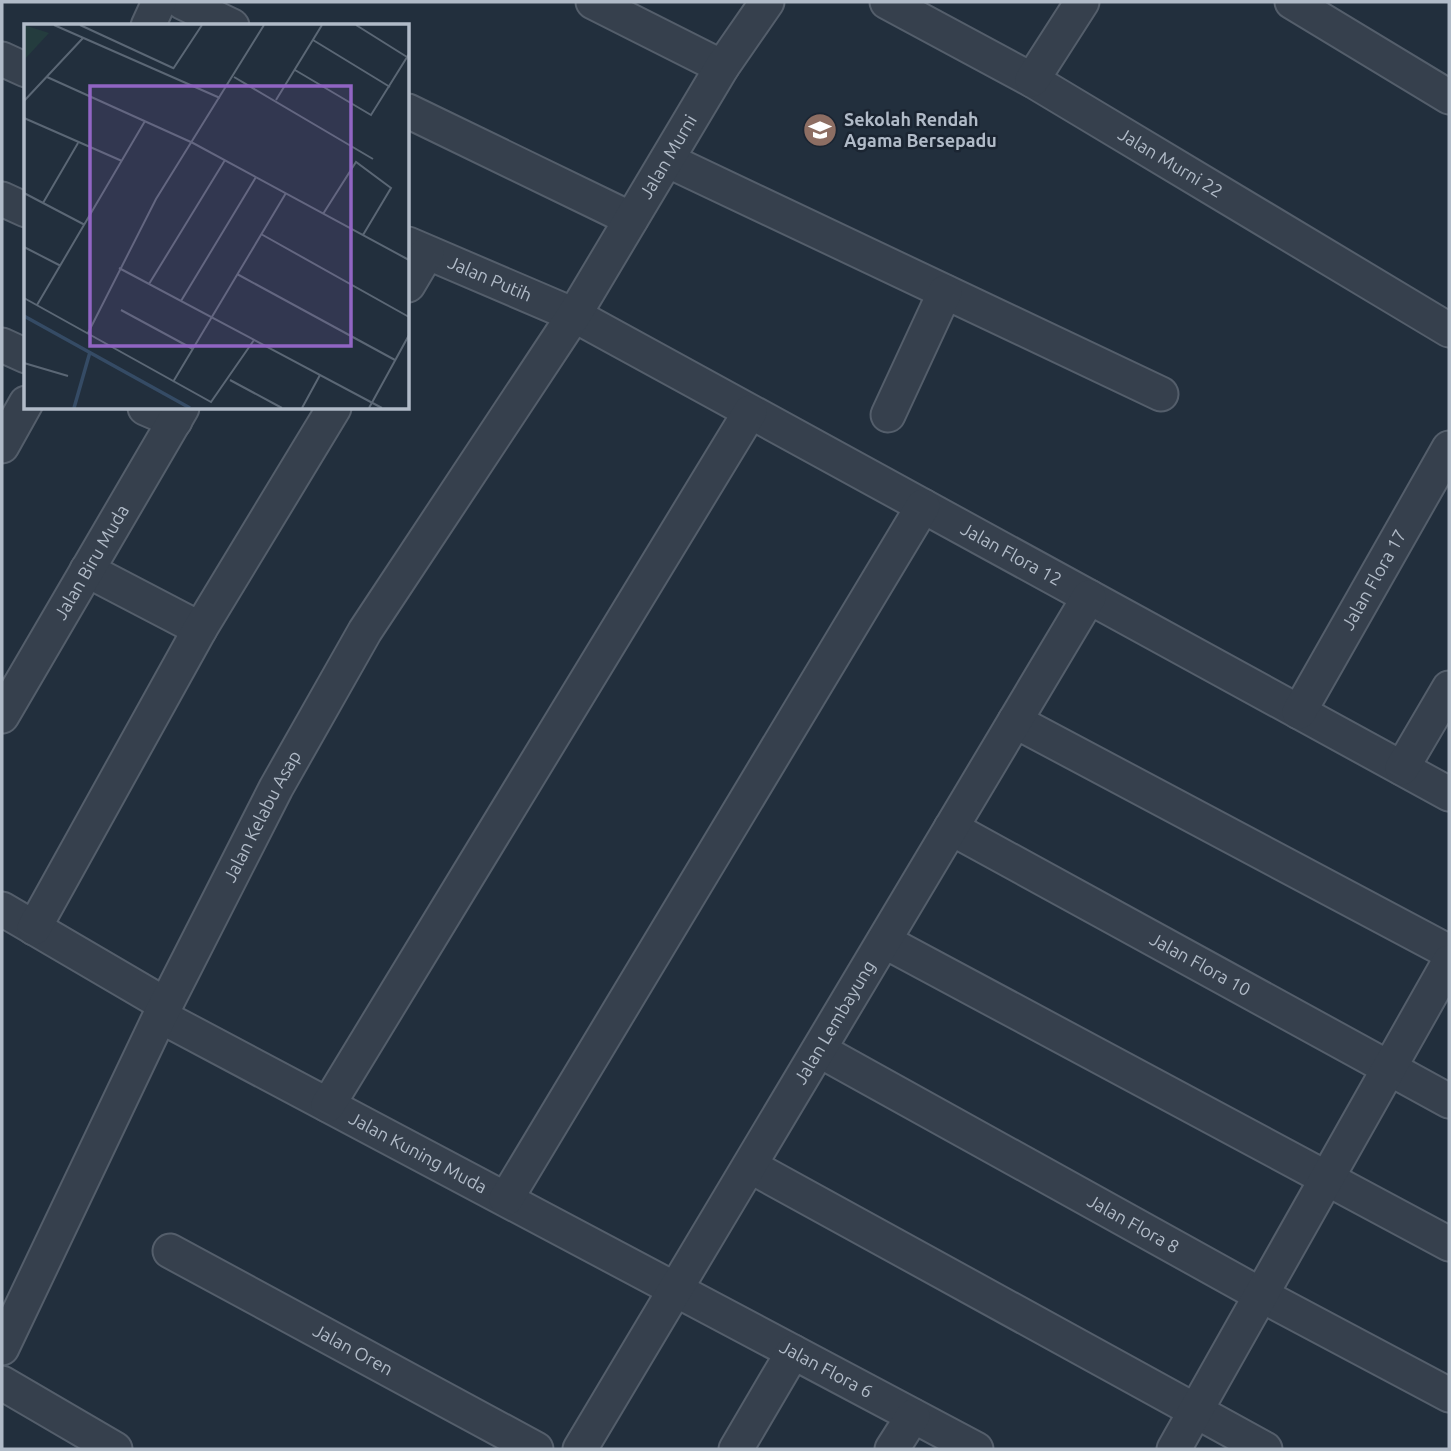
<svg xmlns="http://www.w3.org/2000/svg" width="1451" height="1451" font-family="Ubuntu,sans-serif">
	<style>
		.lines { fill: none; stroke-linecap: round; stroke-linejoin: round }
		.minor-casing { stroke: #545e6b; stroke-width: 37 }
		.minor { stroke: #36404d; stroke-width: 33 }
		.labels { text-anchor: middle; stroke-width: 5; stroke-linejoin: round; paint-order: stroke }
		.poi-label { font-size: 18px; font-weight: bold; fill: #b1bbc8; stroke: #1b2532; text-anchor: start }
		.street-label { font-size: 18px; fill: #b1bbc8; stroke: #1b2532 }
		.inset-river { fill: none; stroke: #354b65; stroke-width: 3.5 }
		.inset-road { fill: none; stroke: #5b6775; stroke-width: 2 }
		.view { fill: #9165c3; fill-opacity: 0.15; stroke: #9165c3; stroke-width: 3.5 }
		.inset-edge { fill: none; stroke: #b1bbc8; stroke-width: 3.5 }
	</style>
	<rect width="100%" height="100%" fill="#222f3d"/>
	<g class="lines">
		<g class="minor-casing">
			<g id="minor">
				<polyline points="182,2 232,26"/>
				<polyline points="593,2 722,67"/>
				<path id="s1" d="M887,2L1032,80L1449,330"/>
				<polyline points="1292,2 1449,97"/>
				<polyline points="148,26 159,2"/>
				<polyline points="2,59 26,70"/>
				<polyline points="1032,80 1082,2"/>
				<polyline points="408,111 631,219"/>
				<polyline points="667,160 1161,394"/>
				<polyline points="2,199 26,210"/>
				<path id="s2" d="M408,244L574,315L1449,794"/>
				<polyline points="408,285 427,253"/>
				<polyline points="2,345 26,356"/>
				<polyline points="145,408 175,421"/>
				<polyline points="888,415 945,292"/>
				<polyline points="2,446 26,403"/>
				<polyline points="87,570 200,629"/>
				<path id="s3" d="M1299,712L1449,448"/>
				<path id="s4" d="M2,716L182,408"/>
				<polyline points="1015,721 1449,952"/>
				<polyline points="1402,768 1449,688"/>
				<path id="s5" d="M951,828L1449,1101"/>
				<polyline points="2,909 166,1005"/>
				<polyline points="34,928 200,629 334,408"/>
				<polyline points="884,941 1449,1244"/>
				<path id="s6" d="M160,1016L976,1449"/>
				<path id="s7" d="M819,1050L1261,1295L1449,1395"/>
				<polyline points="328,1105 750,412"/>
				<polyline points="750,1166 1265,1449"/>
				<polyline points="506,1199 923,506"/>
				<path id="s8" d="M170,1251L536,1449"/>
				<path id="s9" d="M2,1348L160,1016L276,788L365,631L574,315L722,67L767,2"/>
				<polyline points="2,1383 115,1449"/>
				<path id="s10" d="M580,1449L1089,597"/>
				<polyline points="736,1449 793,1352"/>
				<polyline points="892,1449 913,1416"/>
				<polyline points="1174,1449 1449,962"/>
			</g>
		</g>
		<use href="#minor" class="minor"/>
	</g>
	<defs>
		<g id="school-disc" transform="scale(1.75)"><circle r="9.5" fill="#8d6e63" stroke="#1b2532"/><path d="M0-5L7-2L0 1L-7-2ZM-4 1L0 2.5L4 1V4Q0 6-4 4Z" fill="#fff"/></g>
	</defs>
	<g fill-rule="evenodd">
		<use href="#school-disc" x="820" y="130"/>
	</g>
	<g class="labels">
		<g class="poi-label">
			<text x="844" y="126">Sekolah Rendah<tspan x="844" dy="21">Agama Bersepadu</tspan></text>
		</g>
		<g class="street-label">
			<text dy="6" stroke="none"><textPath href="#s9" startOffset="1367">Jalan Murni</textPath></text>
			<text dy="6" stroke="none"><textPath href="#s1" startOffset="326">Jalan Murni 22</textPath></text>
			<text dy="6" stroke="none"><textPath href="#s2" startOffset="89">Jalan Putih</textPath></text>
			<text dy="6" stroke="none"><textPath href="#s2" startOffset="679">Jalan Flora 12</textPath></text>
			<text dy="6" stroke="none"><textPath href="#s4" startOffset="178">Jalan Biru Muda</textPath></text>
			<text dy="6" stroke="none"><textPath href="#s3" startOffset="152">Jalan Flora 17</textPath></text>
			<text dy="6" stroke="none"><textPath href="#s9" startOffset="592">Jalan Kelabu Asap</textPath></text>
			<text dy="6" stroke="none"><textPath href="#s5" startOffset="284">Jalan Flora 10</textPath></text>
			<text dy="6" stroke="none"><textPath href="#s10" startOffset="497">Jalan Lembayung</textPath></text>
			<text dy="6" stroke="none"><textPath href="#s6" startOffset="292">Jalan Kuning Muda</textPath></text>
			<text dy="6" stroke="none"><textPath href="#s7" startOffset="359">Jalan Flora 8</textPath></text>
			<text dy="6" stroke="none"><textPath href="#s8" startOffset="208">Jalan Oren</textPath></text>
			<text dy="6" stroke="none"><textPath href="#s6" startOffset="754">Jalan Flora 6</textPath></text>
		</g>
	</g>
	<g transform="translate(24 24)">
		<rect width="385" height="385" fill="#222f3d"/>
		<path d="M0,1L25,9L0,36Z" fill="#243c3e"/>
		<path class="inset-river" d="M0,292L166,384M50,384L66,328"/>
		<path class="inset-road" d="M30,1L196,74M56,1L149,44M332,1L383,33M289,16L366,63M149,45L178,1M271,46L347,91L385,30M23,53L169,119L385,236M210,53L349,135M252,76L298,1M0,77L59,14M0,94L98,137M0,169L61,201M19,179L54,119M299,190L332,138L367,164L339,211M237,210L385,293M0,223L37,242M95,244L358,384M213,250L371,336M125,260L201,136M0,274L187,378L230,316M157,277L232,153M13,281L121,97M97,286L169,325M64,309L132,175L240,1M0,339L44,352M206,356L258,384M149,358L262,169M278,384L296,351M345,384L385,311"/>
		<path class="view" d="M66,62H327V322H66Z"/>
		<rect width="385" height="385" class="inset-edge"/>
	</g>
	<rect width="1451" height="1451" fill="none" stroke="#b1bbc8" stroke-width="7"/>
</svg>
